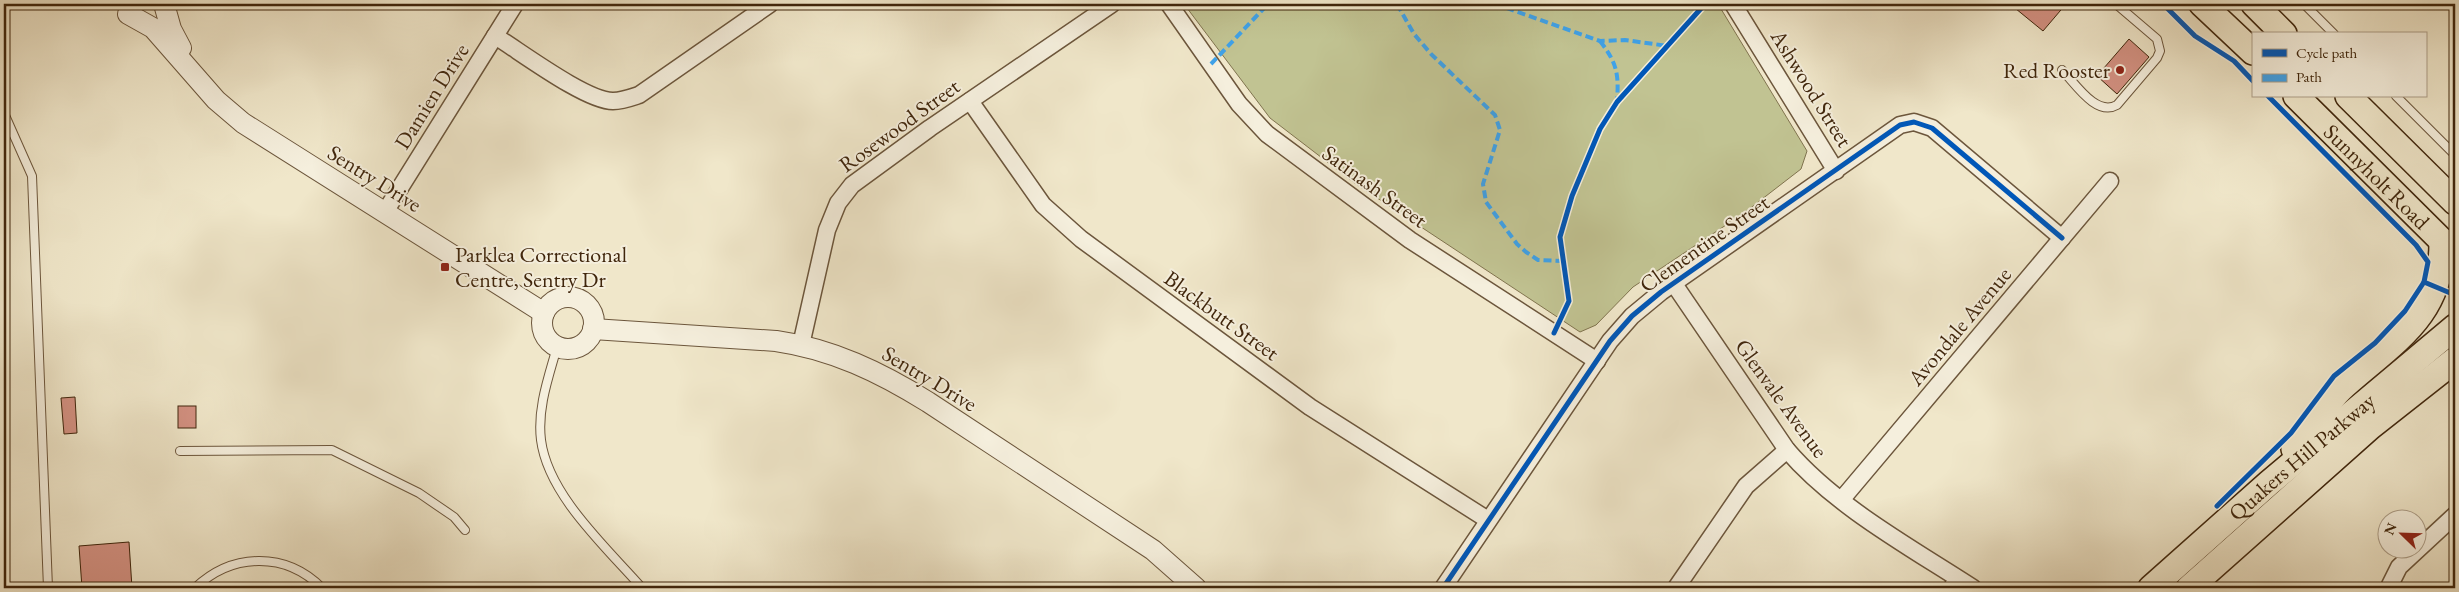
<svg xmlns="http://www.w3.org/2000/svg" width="2459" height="592" font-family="'EB Garamond',serif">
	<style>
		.green { fill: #c1c392; stroke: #80744f }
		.building { fill: #d39182; stroke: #40260c }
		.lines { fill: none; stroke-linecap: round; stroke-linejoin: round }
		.service-casing { stroke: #6c563c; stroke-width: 10 }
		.minor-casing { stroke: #6c563c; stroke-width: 19 }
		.tertiary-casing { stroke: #6c563c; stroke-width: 22 }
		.primary-casing { stroke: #40260c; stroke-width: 28 }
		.service { stroke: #f5efdd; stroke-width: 8 }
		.minor { stroke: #f5efdd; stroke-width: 16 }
		.tertiary { stroke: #f5efdd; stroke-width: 20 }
		.primary { stroke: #f0e7ca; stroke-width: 25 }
		.quiet { stroke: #3fa2e9; stroke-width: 4; stroke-dasharray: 8 4; stroke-linecap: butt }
		.cycleway-casing { stroke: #f5efdd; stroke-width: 8 }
		.cycleway { stroke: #0057b8; stroke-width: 5 }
		.poi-dot { fill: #8f2418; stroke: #f5efdd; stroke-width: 2 }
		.labels { text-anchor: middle; stroke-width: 4; stroke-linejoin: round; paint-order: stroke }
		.poi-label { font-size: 22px; fill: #40260c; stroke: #f5efdd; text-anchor: end }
		.street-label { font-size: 22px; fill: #40260c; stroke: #f5efdd }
	</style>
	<rect width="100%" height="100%" fill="#f0e7ca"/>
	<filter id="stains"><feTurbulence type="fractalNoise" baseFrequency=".004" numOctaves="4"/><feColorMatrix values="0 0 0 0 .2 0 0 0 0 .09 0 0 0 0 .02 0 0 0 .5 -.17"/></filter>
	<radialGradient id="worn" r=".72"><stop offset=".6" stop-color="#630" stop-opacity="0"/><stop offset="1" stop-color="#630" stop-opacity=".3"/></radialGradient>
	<polygon class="green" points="1184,4 1718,4 1807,151 1801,169 1744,213 1633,287 1596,325 1580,332 1356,184 1270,118"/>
	<g class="building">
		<polygon points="2010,4 2066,4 2043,31"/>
		<polygon points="2129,39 2149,57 2117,94 2097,76"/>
		<polygon points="75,397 77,433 64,434 61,398"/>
		<rect x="178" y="406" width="18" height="22"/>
		<polygon points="129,542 132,588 82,588 79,546"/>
	</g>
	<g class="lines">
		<g class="service-casing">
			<g id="service">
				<polyline points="2304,4 2334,34"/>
				<path d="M2062,70C2075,83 2096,117 2117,105L2157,58L2160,51L2157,39L2116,4"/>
				<polyline points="2396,96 2455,155"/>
				<polyline points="4,113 32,176 48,588"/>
				<path d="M557,347C549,376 537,408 541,440C548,495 606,547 642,588"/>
				<polyline points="180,451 332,450 419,493 454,517 465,530"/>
				<path d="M195,588C232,553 285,551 322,588"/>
				<polyline points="1945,588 1956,578"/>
			</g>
		</g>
		<g class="minor-casing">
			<g id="minor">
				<polyline points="1169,4 1239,104 1267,134 1410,240 1597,361"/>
				<polyline points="1733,4 1836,171"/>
				<path d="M495,36C521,52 586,101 613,101C622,101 630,98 639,95L770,4"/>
				<polyline points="970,101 1043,205 1081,239 1310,407 1488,520"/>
				<polyline points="385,212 515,4"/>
				<path d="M1674,284L1787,450C1836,507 1910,547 1973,588"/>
				<polyline points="801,345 827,230 838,203 852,185 930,128 1112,4"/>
				<polyline points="1842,499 2110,181"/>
				<polyline points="1443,588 1610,341 1632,316 1661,292 1900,125 1914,122 1932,128 2062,238"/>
				<polyline points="1676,588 1746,486 1787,450"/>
				<polyline points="2391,588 2390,585 2399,567 2455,515"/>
			</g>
		</g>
		<g class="tertiary-casing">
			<g id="tertiary">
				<polyline points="164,4 171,29 181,48"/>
				<polyline points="128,14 153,28 216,100 243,123 544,313"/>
				<circle cx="568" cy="323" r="26"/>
				<path d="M593,329L776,341C832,349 880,372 928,402L1153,550L1196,588"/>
			</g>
		</g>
		<g class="primary-casing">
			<g id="primary">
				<polyline points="2202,4 2253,52"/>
				<polyline points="2254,4 2284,34"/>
				<path id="s1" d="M2296,96L2442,241L2452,254"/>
				<polyline points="2348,96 2455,202"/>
				<path d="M2294,449C2310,428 2325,403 2344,386C2393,342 2443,316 2442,241"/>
				<path id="s2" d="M2151,588L2269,483L2455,327"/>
				<polyline points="2189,588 2370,427 2455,360"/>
			</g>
		</g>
		<use href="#service" class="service"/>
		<use href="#minor" class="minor"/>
		<use href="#tertiary" class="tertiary"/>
		<use href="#primary" class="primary"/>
		<g class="quiet">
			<polyline points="1397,4 1414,34 1431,54 1495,115 1500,130 1483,184 1486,202 1517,244 1526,252 1538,260 1562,261"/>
			<polyline points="1495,4 1600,41 1625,40 1668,46"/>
			<path d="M1600,41C1617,63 1619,74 1617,101"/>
			<polyline points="1211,64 1268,4"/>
		</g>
		<g class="cycleway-casing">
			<g id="cycleway">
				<polyline points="2163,4 2195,36 2234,61 2253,81"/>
				<polyline points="2268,96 2416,245 2428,262 2424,282 2455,295"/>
				<polyline points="1554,333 1569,301 1560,237 1572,196 1600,129 1617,102 1705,4"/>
				<polyline points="2217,506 2291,433 2334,376 2375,343 2405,311 2424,282"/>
				<polyline points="1443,588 1610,341 1632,316 1661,292 1900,125 1914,122 1932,128 2062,238"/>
			</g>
		</g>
		<use href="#cycleway" class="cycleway"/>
	</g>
	<g class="poi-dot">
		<circle cx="2120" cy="70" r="5"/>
		<rect x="440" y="262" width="10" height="10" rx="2.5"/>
	</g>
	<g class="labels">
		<g class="poi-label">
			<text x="2110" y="78">Red Rooster</text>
			<text x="455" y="262" text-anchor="start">Parklea Correctional<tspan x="455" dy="25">Centre, Sentry Dr</tspan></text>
		</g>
		<g class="street-label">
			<text transform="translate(1812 88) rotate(58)" y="8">Ashwood Street</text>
			<text transform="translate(431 96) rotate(-58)" y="8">Damien Drive</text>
			<text transform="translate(899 125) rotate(-36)" y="8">Rosewood Street</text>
			<text dy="8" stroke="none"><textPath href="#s1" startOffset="114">Sunnyholt Road</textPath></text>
			<text transform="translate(375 178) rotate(32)" y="8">Sentry Drive</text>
			<text transform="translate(1375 186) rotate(36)" y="8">Satinash Street</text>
			<text transform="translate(1704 243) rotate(-35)" y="8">Clementine Street</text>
			<text transform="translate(1222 315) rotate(36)" y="8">Blackbutt Street</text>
			<text transform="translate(1959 326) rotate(-50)" y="8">Avondale Avenue</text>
			<text transform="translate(930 378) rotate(31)" y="8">Sentry Drive</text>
			<text transform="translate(1782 398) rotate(54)" y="8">Glenvale Avenue</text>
			<text dy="8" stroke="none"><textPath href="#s2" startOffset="200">Quakers Hill Parkway</textPath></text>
		</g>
	</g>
	<rect width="2459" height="592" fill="none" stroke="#f0e7ca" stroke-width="20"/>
	<rect x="5" y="5" width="2449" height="582" fill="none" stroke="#40260c" stroke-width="2.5"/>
	<rect x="10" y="10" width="2439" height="572" fill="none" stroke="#40260c"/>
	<rect x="2252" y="32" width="175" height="65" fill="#f5efdd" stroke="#ad9f89"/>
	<rect x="2262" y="49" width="25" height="8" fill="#0057b8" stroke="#ad9f89"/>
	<text x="2296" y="58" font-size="15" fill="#40260c">Cycle path</text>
	<rect x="2262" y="74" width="25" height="8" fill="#3fa2e9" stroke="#ad9f89"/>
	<text x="2296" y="82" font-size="15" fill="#40260c">Path</text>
	<g transform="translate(2402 534) rotate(293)"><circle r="24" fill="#f5efdd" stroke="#ad9f89"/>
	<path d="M0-4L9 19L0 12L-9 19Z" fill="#8f2418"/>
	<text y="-8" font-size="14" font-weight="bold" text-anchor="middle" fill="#40260c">N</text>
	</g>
	<rect width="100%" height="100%" filter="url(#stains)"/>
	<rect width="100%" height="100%" fill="url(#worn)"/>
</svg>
